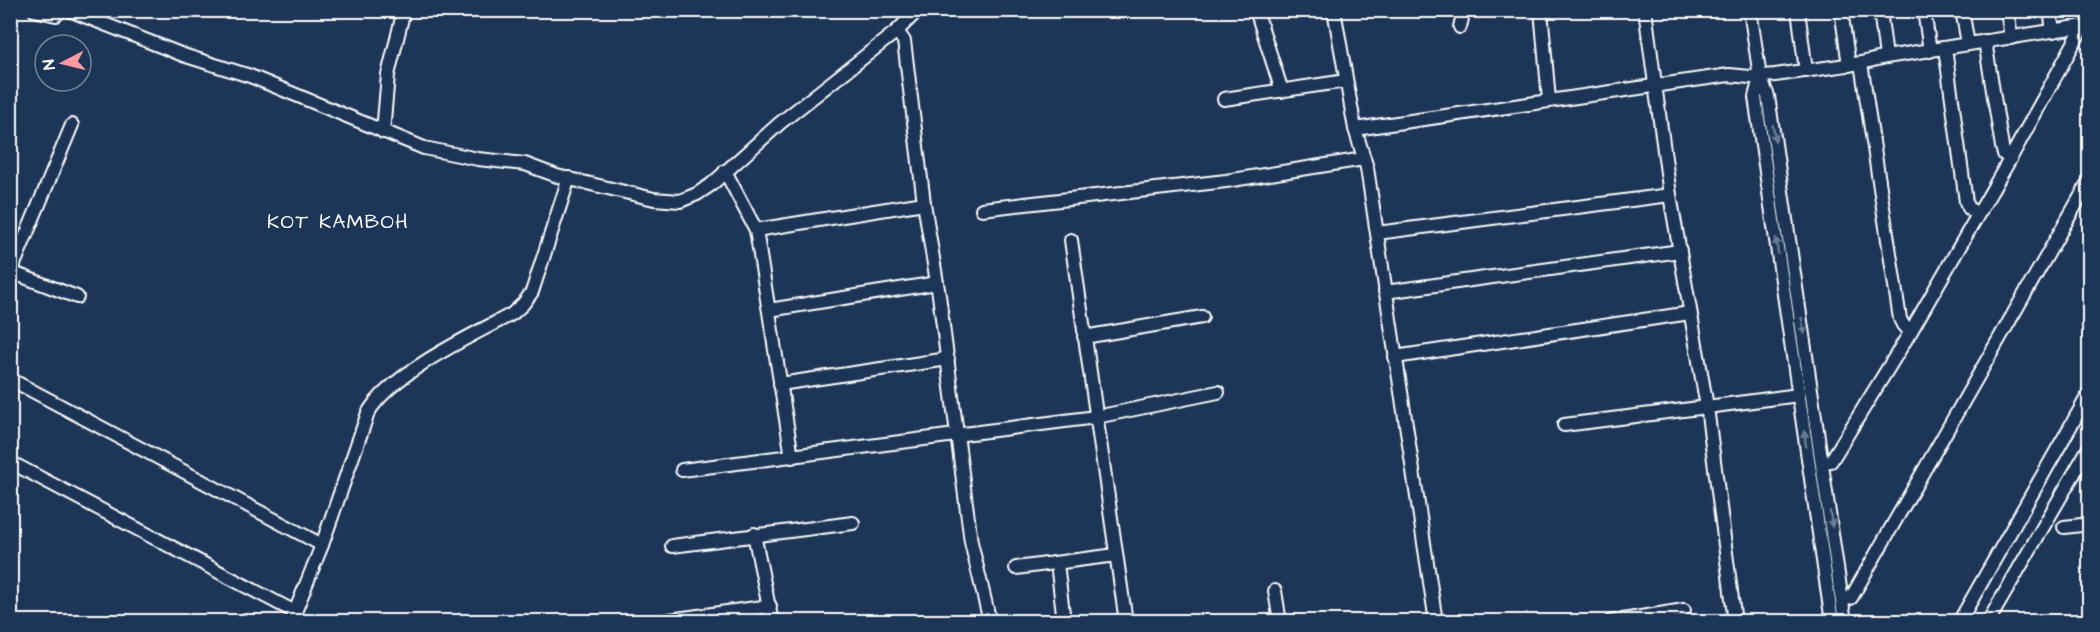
<svg xmlns="http://www.w3.org/2000/svg" width="2100" height="632" font-family="'Architects Daughter',sans-serif">
	<style>
		.lines { fill: none; stroke-linecap: round; stroke-linejoin: round }
		.street-casing { stroke: #fff; stroke-width: 16 }
		.street { stroke: #1d3557; stroke-width: 12 }
		.oneway { fill: #6c7c92 }
		.labels { text-anchor: middle; stroke-width: 4.5; stroke-linejoin: round; paint-order: stroke }
		.quarter-label { font-size: 20px; letter-spacing: 1.5px; fill: #fff; stroke: #1d3557 }
	</style>
	<rect width="100%" height="100%" fill="#1d3557"/>
	<filter id="ink" filterUnits="userSpaceOnUse"><feTurbulence type="fractalNoise" baseFrequency=".0167" numOctaves="2"/><feDisplacementMap in="SourceGraphic" scale="12" xChannelSelector="R" yChannelSelector="G"/><feConvolveMatrix kernelMatrix="1 2 1 2 8 2 1 2 1" color-interpolation-filters="sRGB"/></filter>
	<g filter="url(#ink)">
		<g class="lines">
			<g class="street-casing">
				<g id="street">
					<polyline points="34,10 56,15 61,10"/>
					<polyline points="69,10 183,55 250,76 424,148 478,159 525,164 557,176 654,199 680,201 697,194 712,184 780,123 897,31 918,10"/>
					<polyline points="1256,10 1282,91"/>
					<polyline points="1334,10 1355,129 1367,168 1436,622"/>
					<polyline points="1541,10 1549,100"/>
					<polyline points="1645,10 1670,195 1707,407 1799,395"/>
					<polyline points="1750,10 1760,77 1768,96 1845,622"/>
					<polyline points="1798,10 1806,71"/>
					<polyline points="1841,10 1849,65"/>
					<polyline points="1880,10 1886,57"/>
					<polyline points="1924,10 1930,51"/>
					<polyline points="1962,10 1968,44"/>
					<polyline points="2007,10 2011,38"/>
					<polyline points="2050,10 2053,31"/>
					<polyline points="1460,27 1464,10"/>
					<polyline points="897,31 904,41 924,203 939,295 971,542 990,622"/>
					<polyline points="1985,41 2002,147 2004,154 2010,159"/>
					<polyline points="1945,48 1966,202 1969,208 1977,214"/>
					<polyline points="1861,63 1900,319 1903,325 1911,331"/>
					<polyline points="1760,77 1755,97 1832,622"/>
					<polyline points="1224,99 1346,81"/>
					<polyline points="1355,129 1729,75 1750,77 1775,75 1861,63 1886,57 2090,25"/>
					<polyline points="383,132 388,75 404,10"/>
					<polyline points="725,171 756,230 792,457"/>
					<polyline points="982,209 1226,181 1364,159"/>
					<polyline points="756,230 924,203"/>
					<polyline points="1377,233 1670,195"/>
					<polyline points="1071,240 1126,622"/>
					<polyline points="11,272 77,297"/>
					<polyline points="10,274 72,125"/>
					<polyline points="1385,292 1680,251"/>
					<polyline points="769,310 937,283"/>
					<polyline points="1084,337 1202,317"/>
					<polyline points="1395,357 1690,313"/>
					<polyline points="10,379 322,545"/>
					<polyline points="780,384 948,359"/>
					<polyline points="1564,425 1707,407 1735,622"/>
					<polyline points="10,462 295,612"/>
					<polyline points="1823,462 1831,461 1911,331 2010,159 2090,14"/>
					<polyline points="682,470 1096,417 1218,392"/>
					<polyline points="2064,527 2090,524"/>
					<polyline points="754,534 772,622"/>
					<polyline points="672,546 853,523"/>
					<polyline points="1057,563 1064,622"/>
					<polyline points="1016,568 1116,555"/>
					<polyline points="1275,591 1280,622"/>
					<polyline points="1842,600 1851,598 2090,180"/>
					<path d="M291,622L322,545L368,413C391,373 471,336 512,314L523,304L532,292L569,178"/>
					<polyline points="655,622 770,606"/>
					<polyline points="1610,622 1684,610"/>
					<polyline points="1959,622 2090,392"/>
					<polyline points="1988,622 2090,446"/>
				</g>
			</g>
			<use href="#street" class="street"/>
		</g>
		<defs><path id="oneway-solid" d="M-6-.8H1V-3.2L6.5 0L1 3.2V.8H-6Z" transform="scale(1.5)"/></defs>
		<g class="oneway">
			<use href="#oneway-solid" transform="translate(1774 133) rotate(81)"/>
			<use href="#oneway-solid" transform="translate(1777 246) rotate(-98)"/>
			<use href="#oneway-solid" transform="translate(1803 326) rotate(81)"/>
			<use href="#oneway-solid" transform="translate(1805 439) rotate(-98)"/>
			<use href="#oneway-solid" transform="translate(1831 519) rotate(82)"/>
		</g>
	</g>
	<g class="labels">
		<g class="quarter-label">
			<text x="338" y="228">KOT KAMBOH</text>
		</g>
	</g>
	<rect width="2100" height="632" fill="none" stroke="#1d3557" stroke-width="36"/>
	<rect x="18" y="18" width="2064" height="596" fill="none" stroke="#fff" stroke-width="2" filter="url(#ink)"/>
	<g transform="translate(63 63) rotate(263)"><circle r="28" fill="#1d3557" stroke="#77869a" stroke-width="1.5"/>
	<path d="M0-4.5L10 22L0 15L-10 22Z" fill="#ff9aa2"/>
	<text y="-9" font-size="16" font-weight="bold" text-anchor="middle" fill="#ffffff">N</text>
	</g>
</svg>
